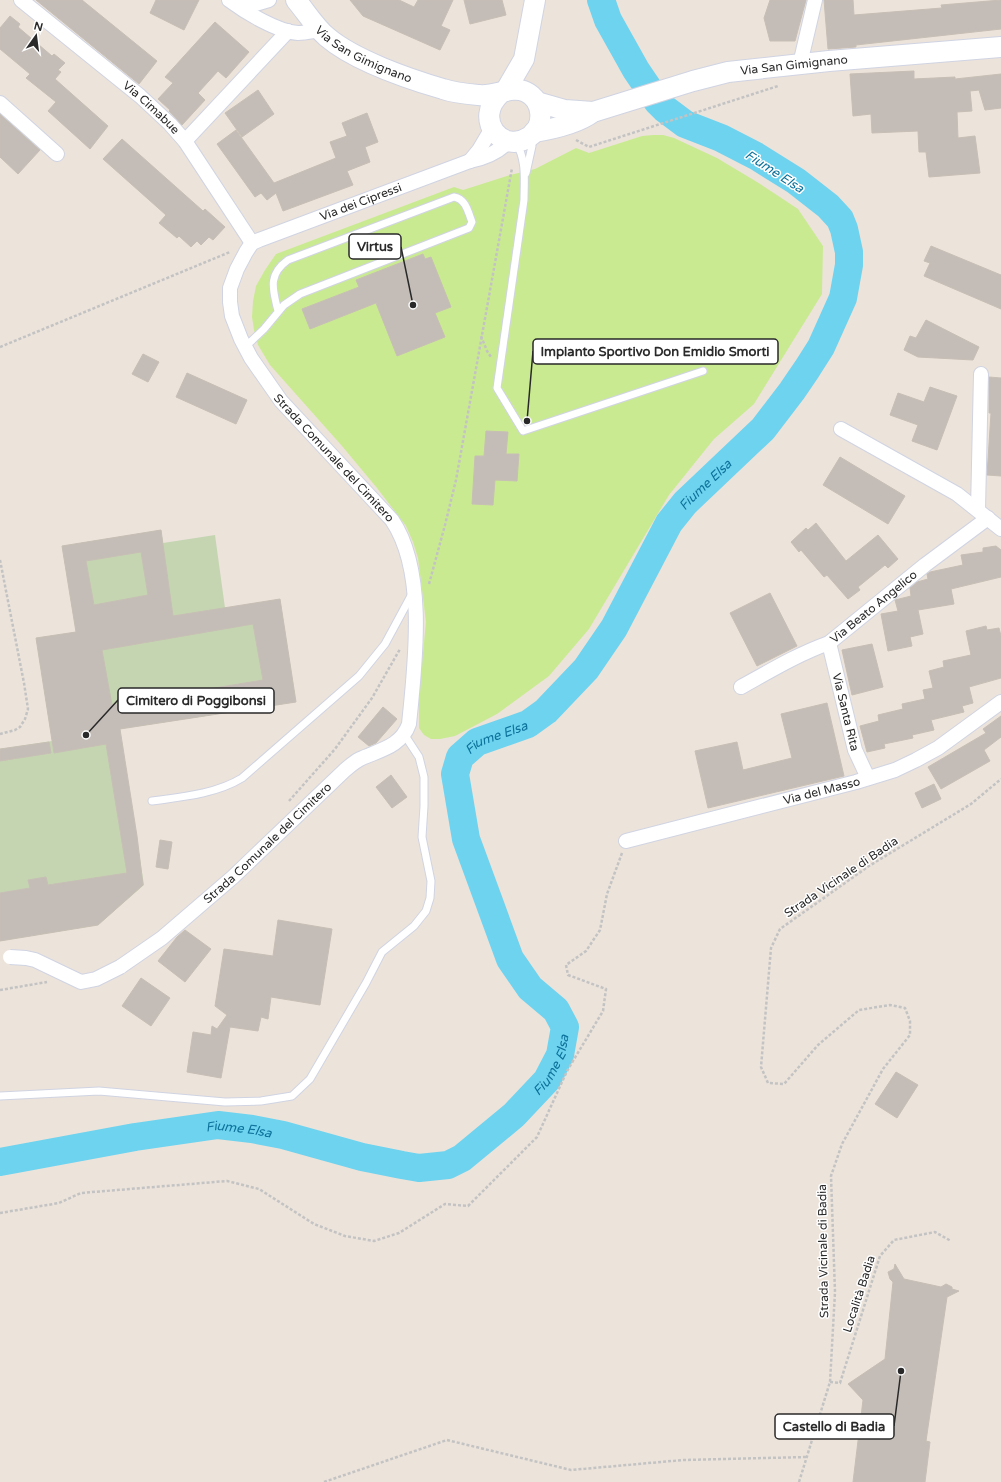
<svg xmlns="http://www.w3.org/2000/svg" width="1001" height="1482" font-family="'Varela Round',sans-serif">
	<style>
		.cemetery { fill: #c5d5b2 }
		.pitch { fill: #caea92 }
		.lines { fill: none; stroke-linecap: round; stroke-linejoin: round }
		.river { stroke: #6dd3ef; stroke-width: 28 }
		.building { fill: #c4bdb7; stroke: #c7bfb5; fill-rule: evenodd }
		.lane-casing { stroke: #d0d4e2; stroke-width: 9 }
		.street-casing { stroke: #d0d4e2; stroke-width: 16 }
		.secondary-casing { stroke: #d0d4e2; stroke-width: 22 }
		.path { stroke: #c3c3c3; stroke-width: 2.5; stroke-dasharray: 3 2; stroke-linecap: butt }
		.lane { stroke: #fff; stroke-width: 7 }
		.street { stroke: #fff; stroke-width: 14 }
		.secondary { stroke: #fff; stroke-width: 20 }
		.street-bridge-casing { stroke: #d0d4e2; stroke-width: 16; stroke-linecap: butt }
		.street-bridge { stroke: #fff; stroke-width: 14 }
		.labels { text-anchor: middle; stroke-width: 3; stroke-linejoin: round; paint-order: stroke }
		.street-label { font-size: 12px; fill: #292929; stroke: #fff }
		.water-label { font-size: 13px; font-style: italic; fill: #0d719a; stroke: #fff }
		.leader { fill: none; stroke: #292929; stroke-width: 1.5 }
		.callout-dot { fill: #292929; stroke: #fff; stroke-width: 1.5 }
		.callout { fill: #fff; stroke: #292929; stroke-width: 1.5 }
		.callout-label { font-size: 13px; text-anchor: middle; font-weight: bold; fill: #292929 }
	</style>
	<rect width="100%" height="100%" fill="#ece3db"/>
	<polygon class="cemetery" points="161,530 163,543 215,535 225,608 280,599 296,702 120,729 144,885 98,925 0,941 0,749 52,741 36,638 76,632 62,546"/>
	<polygon class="pitch" points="653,135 663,135 674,138 717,158 757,182 798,209 823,246 822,294 754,404 714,439 669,495 589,629 549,676 497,714 455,736 440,739 431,739 424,735 419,728 419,694 426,622 418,558 413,542 406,526 377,488 342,446 270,365 258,345 254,330 252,317 253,301 256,286 265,270 276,254 454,187 463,190 510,175 535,169 576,148 589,153 642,136"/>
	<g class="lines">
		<path class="river" id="s1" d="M0,1162L135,1137L218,1125L252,1129L283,1135L362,1157L402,1165L419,1168L448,1165L462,1158L514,1115L547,1080L560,1055L565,1027L556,1010L530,988L510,959L466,839L455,774L460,757L477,742L528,724L546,711L586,669L614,628L669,523L685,503L763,429L792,391L807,369L821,347L843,298L849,265V252L844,229L840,219L828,206L796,181L756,156L721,138L685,124L665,109L657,101L636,70L608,20L601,0"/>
	</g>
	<g class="building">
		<polygon points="36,0 82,0 157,61 139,84"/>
		<polygon points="156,0 199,0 184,30 150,13"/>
		<polygon points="350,0 399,0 414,7 418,0 453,0 441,26 450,30 440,50 363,16"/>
		<polygon points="464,0 502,0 506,15 470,24"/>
		<polygon points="770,0 806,0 795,41 770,41 764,18"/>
		<polygon points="824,0 853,0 854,15 942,8 941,5 1001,0 1001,29 856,45 856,47 828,49"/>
		<polygon points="10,16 20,24 18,27 52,56 54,54 65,63 58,70 61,72 55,79 108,126 90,149 48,111 56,102 26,78 30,74 0,49 0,28"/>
		<polygon points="215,22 249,52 226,78 218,71 198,93 205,100 182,125 169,111 170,110 158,99 173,83 165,77"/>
		<polygon points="914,71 914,79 955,77 955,79 1001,74 1001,108 985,110 979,90 970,91 972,111 957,112 958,138 975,136 980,173 929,177 926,152 919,152 918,131 872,133 871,114 853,116 850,74"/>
		<polygon points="258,90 274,114 242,137 225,113"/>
		<polygon points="367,113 378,142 365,147 370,162 347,171 353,185 283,211 276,193 267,200 261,193 255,197 217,144 236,130 274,183 336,158 330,142 347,136 342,123"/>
		<polygon points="0,114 40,150 18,174 0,157"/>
		<polygon points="122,139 203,211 205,209 225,227 213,240 209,237 201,245 197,241 191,247 179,236 177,238 159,223 166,215 103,159"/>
		<polygon points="931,246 1001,275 1001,309 924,276 930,263 924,261"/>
		<polygon points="423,254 425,259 431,257 451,307 435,313 445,337 397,356 376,303 310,329 302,309 359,287 356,280"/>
		<polygon points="926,320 979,347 973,360 918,357 904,350 910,336 916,338"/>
		<polygon points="143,354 159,362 148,382 132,374"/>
		<polygon points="187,373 247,400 236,424 176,397"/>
		<polygon points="989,377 1001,378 1001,476 987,475 991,413 989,413"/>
		<polygon points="930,387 957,396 937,450 912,441 918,425 890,415 898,393 924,402"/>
		<polygon points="486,431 508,432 506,454 519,454 517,481 495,480 493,505 472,504 475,456 484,456"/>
		<polygon points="840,457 905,496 888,524 823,485"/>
		<polygon points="816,523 846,561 878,535 898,559 888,568 885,565 858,587 860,590 848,599 827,575 824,577 801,550 799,552 791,542 806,528 808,530"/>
		<path d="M161,530L173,616L280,599L296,702L120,729L137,836L143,885L98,925L0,941V893L30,888L28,880L46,877L48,885L127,873L106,744L54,753L36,638L76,632L62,546ZM141,552L148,595L94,605L86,561ZM253,624L263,680L112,705L102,650Z"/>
		<polygon points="996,546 1001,550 1001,577 951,589 954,604 918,610 923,634 910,637 912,646 888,651 881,614 898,611 895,600 911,596 910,588 917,582 928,579 927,574 930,572 963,565 961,555 983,552 983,548"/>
		<polygon points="770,593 797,646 757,666 730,613"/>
		<polygon points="986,626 987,630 999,628 1001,636 1001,678 969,687 973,703 962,706 964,712 931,720 934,730 912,735 913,738 884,744 885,748 867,752 860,726 879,721 878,715 903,709 902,704 925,699 923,690 933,688 929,671 944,667 943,661 971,655 966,631"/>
		<polygon points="872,644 883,687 852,695 842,650"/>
		<polygon points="827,703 844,776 708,808 695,751 737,742 743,770 792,758 781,714"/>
		<polygon points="383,707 397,719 376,743 369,746 358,737"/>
		<polygon points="1001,716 1001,737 984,750 990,761 941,789 928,767 986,733 983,729"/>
		<polygon points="49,742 51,753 0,761 0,749"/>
		<polygon points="391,775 407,797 392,808 376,787"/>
		<polygon points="934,784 941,799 922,808 915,793"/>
		<polygon points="160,840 172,842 168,869 156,867"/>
		<polygon points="278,920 332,929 320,1005 271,997 268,1019 261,1017 258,1031 230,1027 221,1078 187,1072 193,1032 211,1035 212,1026 217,1029 227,1015 215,1006 224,949 273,956"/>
		<polygon points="185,930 211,949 185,982 158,961 177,937"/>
		<polygon points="141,978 170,998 151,1026 122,1006"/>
		<polygon points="896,1072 918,1085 897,1118 875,1104"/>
		<polygon points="895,1264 904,1279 941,1287 946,1284 952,1287 952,1289 959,1291 947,1297 926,1441 930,1442 925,1482 853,1482 863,1400 848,1384 885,1359 893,1282 890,1279 888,1272 894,1269"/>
	</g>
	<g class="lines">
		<g class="lane-casing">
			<g id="lane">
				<path d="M516,143C527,160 524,182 524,200L497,388L523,431L703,371"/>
				<polyline points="526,173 532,146 531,139"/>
				<path d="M245,347L264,329L284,305L300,294L469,228L472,222C468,212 466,199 454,197L288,260C267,275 273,290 278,311"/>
				<path d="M152,801C181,797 216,794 242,778L359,676L385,644L412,594"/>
				<polyline points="0,1096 99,1091 225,1102 261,1101 292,1096 310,1079 366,983 382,952 414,926 426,911 430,898 431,881 422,837 424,806 424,777 419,757 404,734"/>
			</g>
		</g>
		<g class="street-casing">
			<g id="street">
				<path id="s2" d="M21,0L140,96L170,124L185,141L252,243"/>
				<path d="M229,0C245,12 278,32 298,33C306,33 313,31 320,30"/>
				<polyline points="236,2 252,5 269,0"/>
				<polyline points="800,64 815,0"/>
				<polyline points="0,103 57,154"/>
				<polyline points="185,141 288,31"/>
				<polyline points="470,161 479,150 492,128"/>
				<polyline points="841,429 957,494 1001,529"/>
				<polyline points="978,510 981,374"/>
				<path id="s3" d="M829,643L855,750L868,778"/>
				<path id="s4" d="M741,687C770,671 798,654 829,643L925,565L988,518"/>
				<path id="s5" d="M626,841L856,782L895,770L916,760L938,748L1001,702"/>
				<path id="s6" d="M120,967L162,938L233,877L345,770C350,766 354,762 360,759C379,750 401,747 409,724C415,664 427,572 392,520L281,401L251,358L241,339L232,316L230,302V288L237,269L246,252L252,243L259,240L470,161C485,158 498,153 509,141"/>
			</g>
		</g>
		<g class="secondary-casing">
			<g id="secondary">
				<path id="s7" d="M296,0C306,12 315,27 327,37C354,60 409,79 443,89C454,93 467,94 479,95C496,97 511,85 526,92C543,100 546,126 529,137C502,155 473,119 500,94"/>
				<polyline points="506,90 524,59 535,0"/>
				<polyline points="537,102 565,110 593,112"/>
				<path id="s8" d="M534,132C553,129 577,124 593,112L693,81L728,72L829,61L1001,47"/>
			</g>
		</g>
		<g class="path">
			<polyline points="576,140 589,147 778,86"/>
			<polyline points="481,336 487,351 491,357"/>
			<polyline points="0,347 230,252"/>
			<polyline points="0,560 24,683 28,709 25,719 20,727 15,730 0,734"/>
			<polyline points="429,584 445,525 456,480 512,168"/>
			<polyline points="289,801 335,749 372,698 400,649"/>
			<polyline points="0,990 47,982"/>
			<polyline points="0,1213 59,1203 81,1193 227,1181 259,1189 314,1224 345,1236 374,1241 399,1233 445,1204 468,1206 537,1137 567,1071 603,1011 606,989 568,975 566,965 586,951 600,930 607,894 622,853"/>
			<polyline points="830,1382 840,1383 880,1256 894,1240 935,1232 951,1241"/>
			<polyline points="324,1482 447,1440 571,1470 683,1460 807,1457"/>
			<polyline points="799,1482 830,1382 835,1292 831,1176 842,1144 883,1069 910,1035 910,1021 905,1008 890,1005 859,1010 818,1045 784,1084 768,1083 761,1067 771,948 780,929 869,866 971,804 1001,779"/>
		</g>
		<use href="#lane" class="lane"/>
		<use href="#street" class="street"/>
		<use href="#secondary" class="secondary"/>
		<g class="street-bridge-casing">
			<polyline id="street-bridge" points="10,957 26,958 35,960 81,982 96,979 120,967"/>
		</g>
		<use href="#street-bridge" class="street-bridge"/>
	</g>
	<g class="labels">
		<g class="street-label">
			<text dy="4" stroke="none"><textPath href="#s7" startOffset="89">Via San Gimignano</textPath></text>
			<text dy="4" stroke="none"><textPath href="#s8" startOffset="270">Via San Gimignano</textPath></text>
			<text dy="4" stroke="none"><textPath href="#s2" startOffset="169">Via Cimabue</textPath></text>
			<text dy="4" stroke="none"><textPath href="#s6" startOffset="1045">Via dei Cipressi</textPath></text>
			<text transform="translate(334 458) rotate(47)" y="4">Strada Comunale del Cimitero</text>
			<text dy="4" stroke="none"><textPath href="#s4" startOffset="156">Via Beato Angelico</textPath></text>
			<text dy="4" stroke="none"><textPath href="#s3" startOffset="71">Via Santa Rita</textPath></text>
			<text dy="4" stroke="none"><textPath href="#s5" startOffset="202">Via del Masso</textPath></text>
			<text dy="4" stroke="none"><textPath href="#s6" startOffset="193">Strada Comunale del Cimitero</textPath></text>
			<text transform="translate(841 877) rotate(-34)" y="4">Strada Vicinale di Badia</text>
			<text transform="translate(823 1251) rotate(-91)" y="4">Strada Vicinale di Badia</text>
			<text transform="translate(859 1294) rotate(-72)" y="4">Località Badia</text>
		</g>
		<g class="water-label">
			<text transform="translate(775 171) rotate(33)" y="5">Fiume Elsa</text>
			<text dy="5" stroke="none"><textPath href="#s1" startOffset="1322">Fiume Elsa</textPath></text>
			<text dy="5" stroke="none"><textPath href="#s1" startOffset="986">Fiume Elsa</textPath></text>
			<text dy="5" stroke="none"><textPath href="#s1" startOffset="603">Fiume Elsa</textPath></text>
			<text dy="5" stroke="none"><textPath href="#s1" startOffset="242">Fiume Elsa</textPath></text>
		</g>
	</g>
	<path class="leader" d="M413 305L401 247M527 421L533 351M86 735L118 700M901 1371L894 1426"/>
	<g class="callout-dot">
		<circle cx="413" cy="305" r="4"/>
		<circle cx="527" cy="421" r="4"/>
		<circle cx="86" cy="735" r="4"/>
		<circle cx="901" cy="1371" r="4"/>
	</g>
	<g class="callout">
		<rect x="349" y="234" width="52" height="25" rx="4"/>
		<rect x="533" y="339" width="245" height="25" rx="4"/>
		<rect x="118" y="688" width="156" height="25" rx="4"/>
		<rect x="775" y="1414" width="119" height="25" rx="4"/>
	</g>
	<g class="callout-label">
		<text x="375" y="251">Virtus</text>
		<text x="655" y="356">Impianto Sportivo Don Emidio Smorti</text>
		<text x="196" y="705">Cimitero di Poggibonsi</text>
		<text x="834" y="1431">Castello di Badia</text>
	</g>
	<g transform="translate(36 36) rotate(14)" stroke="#ffffff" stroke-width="3" paint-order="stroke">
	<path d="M0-3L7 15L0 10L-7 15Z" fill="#292929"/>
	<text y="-6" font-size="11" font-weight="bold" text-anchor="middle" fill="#292929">N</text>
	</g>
</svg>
